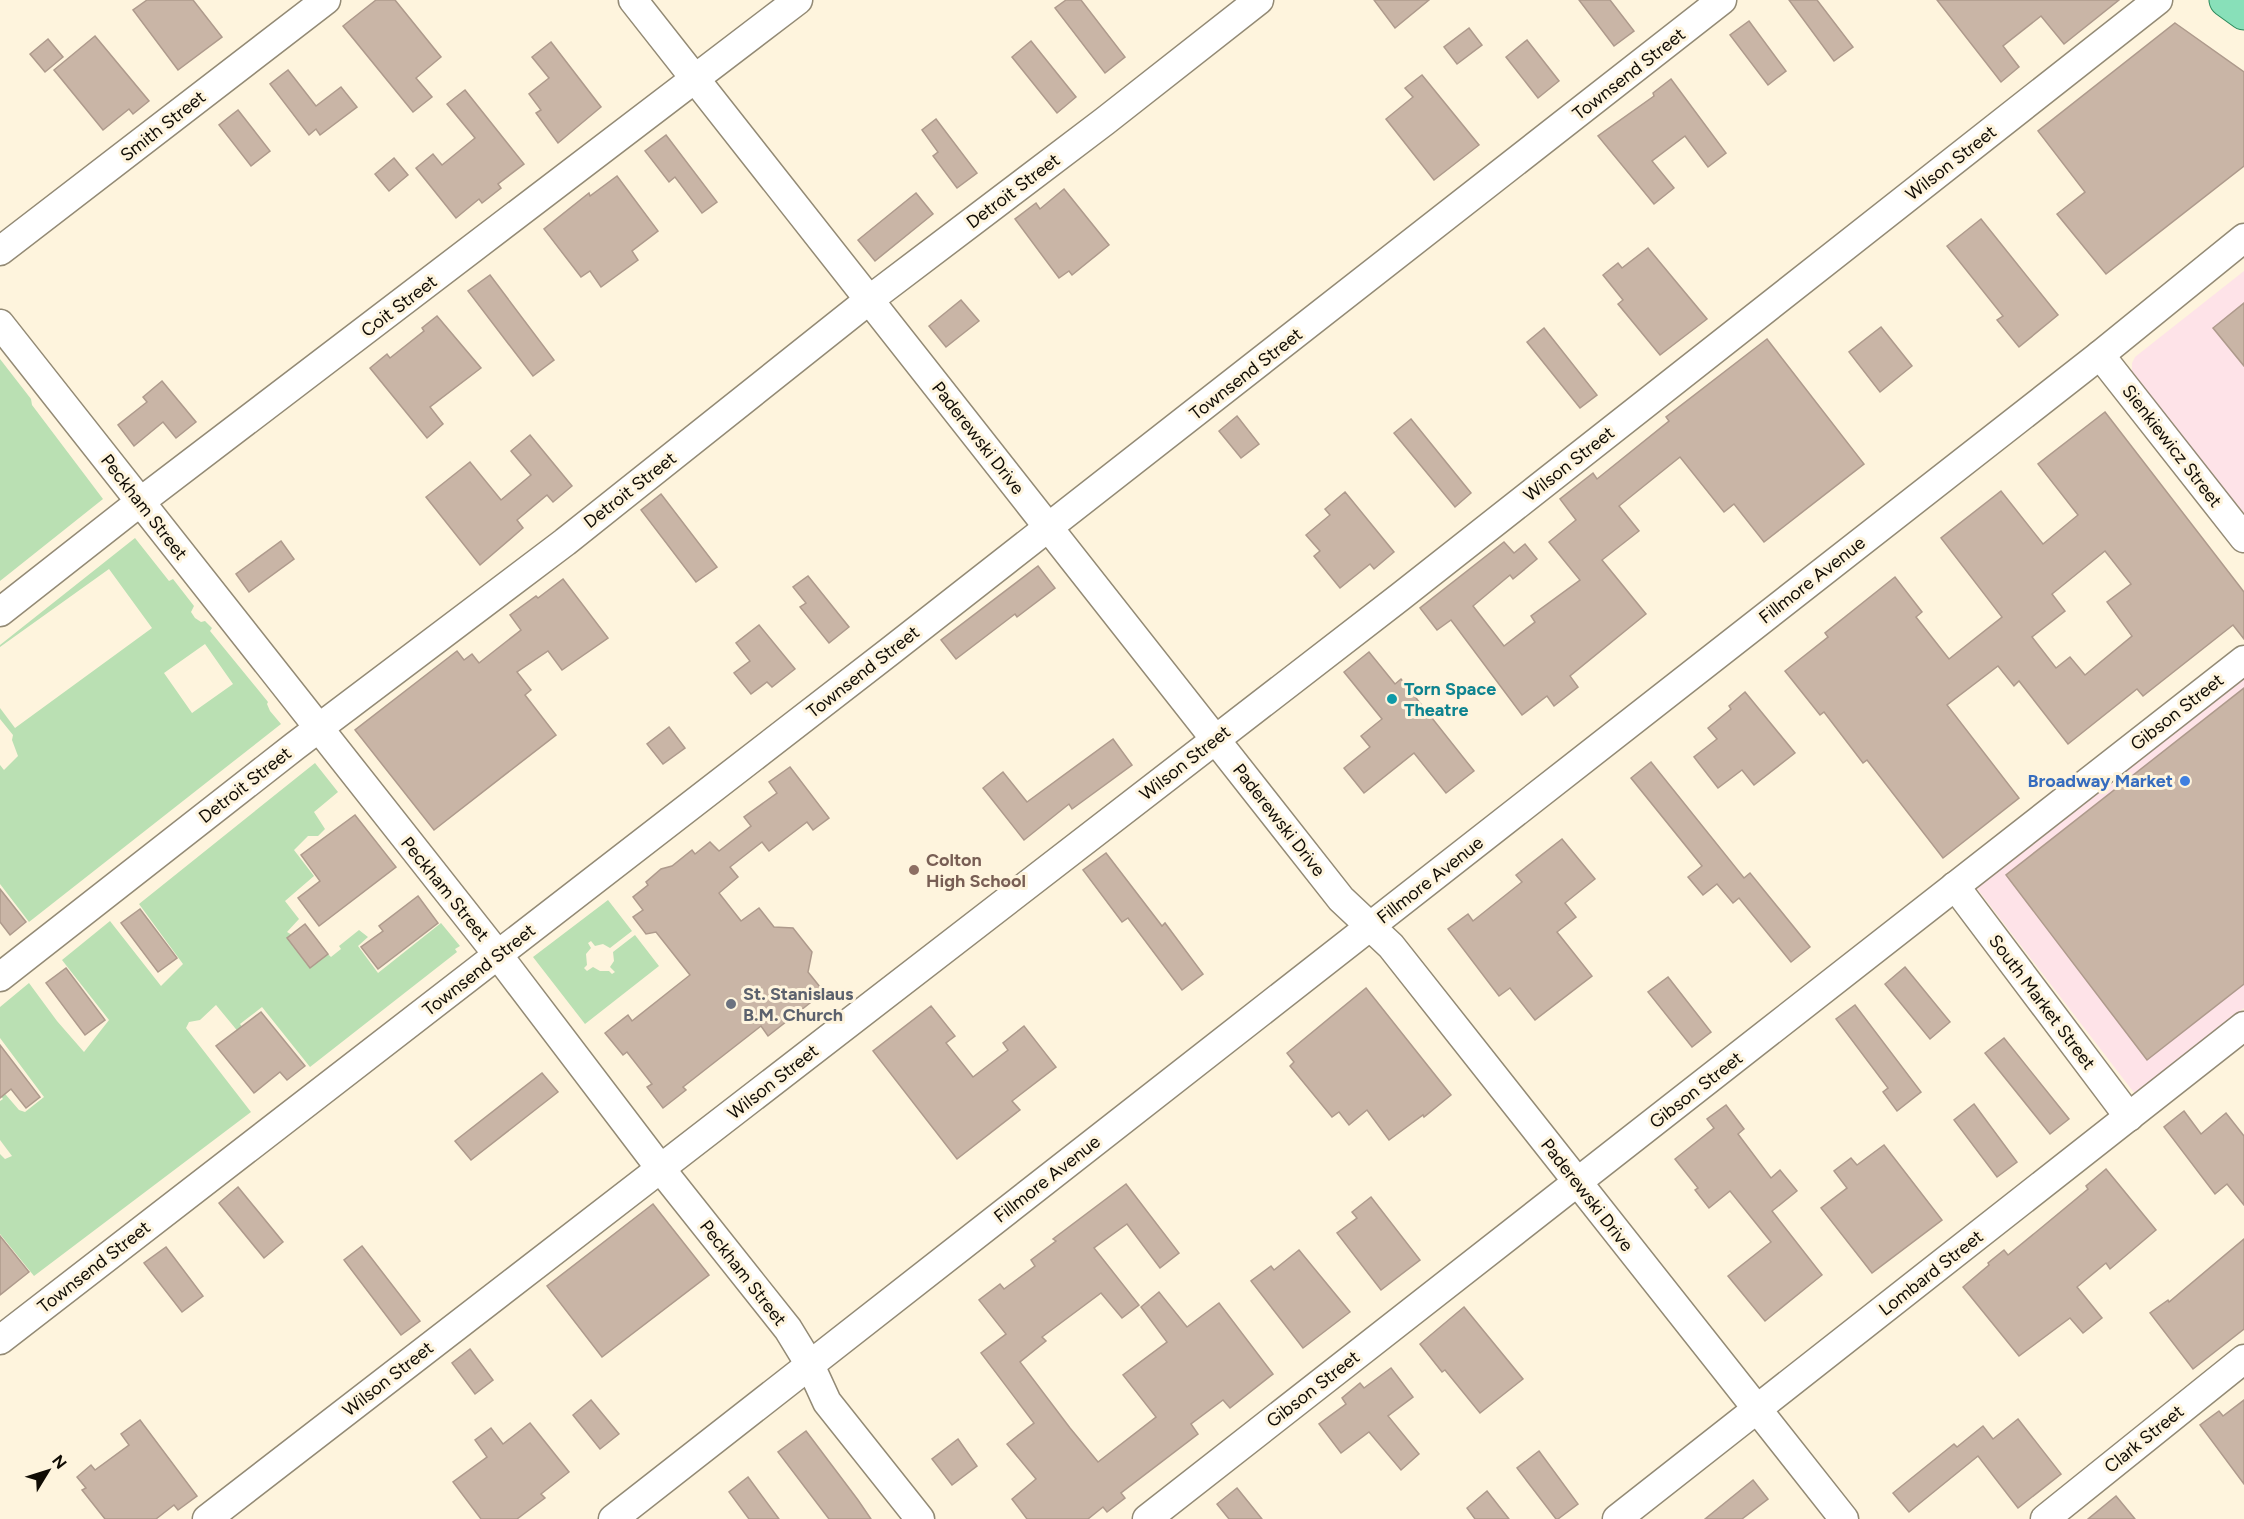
<svg xmlns="http://www.w3.org/2000/svg" width="2244" height="1519" font-family="Figtree,sans-serif">
	<style>
		.commercial { fill: #fee3e8 }
		.green { fill: #bae0b3; fill-rule: evenodd }
		.building { fill: #c9b5a6; stroke: #ae9a8c; stroke-width: 1.5; fill-rule: evenodd }
		.lines { fill: none; stroke-linecap: round; stroke-linejoin: round }
		.minor-casing { stroke: #938a75; stroke-width: 31 }
		.major-casing { stroke: #2a885b; stroke-width: 35 }
		.minor { stroke: #fff; stroke-width: 28 }
		.major { stroke: #88e0b9; stroke-width: 33 }
		.culture-dot { fill: #0f9aa8; stroke: #fef4dd; stroke-width: 2 }
		.shop-dot { fill: #3f7fe0; stroke: #fef4dd; stroke-width: 2 }
		.education-dot { fill: #8d6e63; stroke: #fef4dd; stroke-width: 2 }
		.worship-dot { fill: #6b7280; stroke: #fef4dd; stroke-width: 2 }
		.labels { text-anchor: middle; stroke-width: 6; stroke-linejoin: round; paint-order: stroke }
		.street-label { font-size: 18px; fill: #100c05; stroke: #fef4dd }
		.culture-label { font-size: 18px; font-weight: bold; fill: #0d838f; stroke: #fef4dd; text-anchor: start }
		.shop-label { font-size: 18px; font-weight: bold; fill: #366cbe; stroke: #fef4dd; text-anchor: end }
		.education-label { font-size: 18px; font-weight: bold; fill: #785e54; stroke: #fef4dd; text-anchor: start }
		.worship-label { font-size: 18px; font-weight: bold; fill: #5b616d; stroke: #fef4dd; text-anchor: start }
	</style>
	<rect width="100%" height="100%" fill="#fef4dd"/>
	<g class="commercial">
		<polygon points="2244,271 2244,513 2132,374 2132,363 2135,357"/>
		<polygon points="2244,675 2244,1008 2135,1094 1975,886"/>
	</g>
	<g class="green">
		<polygon points="0,359 31,399 32,405 103,499 0,581"/>
		<path d="M135,538L169,581L173,579L194,606L191,612L195,618L201,622L205,621L212,628L210,631L268,702L267,704L270,711L281,724L29,922L0,884V765L4,770L18,756L12,740L13,735L0,719V708L15,728L152,628L109,569L0,647V645ZM205,644L233,684L192,713L164,673Z"/>
		<polygon points="315,763 338,792 314,812 325,829 318,836 308,836 294,850 314,876 285,901 299,919 287,932 296,937 317,962 328,954 331,957 341,949 339,946 359,930 368,937 358,946 378,973 441,923 460,946 455,949 457,952 310,1067 262,1007 240,1024 258,1047 254,1051 216,1005 200,1020 189,1022 186,1028 251,1112 34,1276 0,1234 0,1154 5,1159 12,1156 0,1140 0,1101 3,1099 0,1095 0,1088 19,1110 25,1112 44,1097 0,1038 0,1007 29,983 57,1021 84,1052 109,1020 62,960 110,921 161,986 183,964 139,904"/>
		<polygon points="608,900 632,931 610,948 603,944 595,946 591,941 588,943 591,948 586,954 587,965 584,968 587,971 593,967 600,971 609,971 612,974 615,972 610,967 614,961 613,952 635,935 659,966 585,1024 533,957"/>
	</g>
	<g class="building">
		<polygon points="147,0 193,0 222,37 178,70 133,10"/>
		<polygon points="376,0 395,0 441,57 416,78 432,97 413,112 343,26"/>
		<polygon points="1066,0 1081,0 1125,57 1105,73 1055,8"/>
		<polygon points="1374,0 1429,0 1395,28"/>
		<polygon points="1579,0 1610,0 1634,31 1614,46"/>
		<polygon points="1789,0 1817,0 1853,47 1834,61"/>
		<polygon points="1937,0 2119,0 2064,44 2041,16 2003,46 2019,67 2001,82"/>
		<polygon points="1749,21 1786,71 1768,85 1730,35"/>
		<polygon points="2175,23 2244,72 2244,166 2106,274 2057,214 2085,192 2038,131"/>
		<polygon points="1469,28 1482,45 1457,64 1444,47"/>
		<polygon points="95,36 149,101 133,114 129,109 103,130 54,70"/>
		<polygon points="48,39 63,57 45,72 30,54"/>
		<polygon points="1527,40 1559,81 1538,98 1506,57"/>
		<polygon points="1031,41 1076,97 1057,113 1012,57"/>
		<polygon points="551,42 601,107 558,143 536,113 541,110 529,94 549,78 532,57"/>
		<polygon points="288,70 316,106 341,87 357,107 320,135 316,129 309,135 270,84"/>
		<polygon points="1422,75 1479,145 1434,180 1386,119 1413,97 1405,88"/>
		<polygon points="1671,79 1726,153 1708,167 1685,136 1652,161 1674,188 1654,204 1598,136 1654,96 1653,93"/>
		<polygon points="465,90 524,164 498,184 501,188 482,203 479,199 456,218 416,168 433,154 442,165 475,138 447,104"/>
		<polygon points="238,110 270,151 251,166 219,125"/>
		<polygon points="936,119 977,173 957,188 933,156 938,152 922,130"/>
		<polygon points="666,135 717,202 702,213 675,177 669,182 645,151"/>
		<polygon points="394,158 408,175 389,191 375,174"/>
		<polygon points="617,176 658,231 632,251 638,260 601,287 590,271 581,277 544,229 589,193 590,196"/>
		<polygon points="1064,189 1109,245 1072,275 1069,271 1059,278 1015,219 1036,203 1040,209"/>
		<polygon points="916,193 933,214 875,261 858,240"/>
		<polygon points="1981,219 2058,315 2019,347 1997,320 2003,316 1947,246"/>
		<polygon points="1648,248 1707,319 1660,355 1618,304 1623,300 1603,275 1618,263 1622,268"/>
		<polygon points="490,275 554,360 533,376 468,291"/>
		<polygon points="961,300 979,321 946,347 929,326"/>
		<polygon points="2244,303 2244,366 2213,328"/>
		<polygon points="437,316 481,368 430,407 443,424 427,438 370,368 387,354 390,358 424,331 422,328"/>
		<polygon points="1881,327 1912,366 1880,392 1849,352"/>
		<polygon points="1544,328 1597,395 1580,408 1527,342"/>
		<polygon points="1767,339 1864,464 1764,542 1734,504 1724,512 1680,457 1619,506 1639,531 1602,560 1646,614 1570,676 1578,687 1554,706 1547,696 1522,715 1451,620 1437,630 1420,608 1504,542 1514,553 1525,544 1537,559 1513,579 1510,575 1473,606 1504,646 1535,622 1531,616 1580,580 1549,542 1576,520 1560,499 1593,473 1597,479 1669,421 1666,417"/>
		<polygon points="162,381 196,422 176,438 163,422 134,446 118,425 147,402 143,397"/>
		<path d="M2105,412L2244,592V639L2233,625L2143,696L2137,689L2068,744L2019,681L2014,686L1998,666L1947,705L2019,798L1943,858L1867,760L1863,763L1824,712L1820,715L1785,671L1828,637L1825,633L1895,577L1922,612L1916,617L1949,659L2002,617L1941,538L2001,491L2043,544L2078,515L2038,464ZM2105,551L2131,584L2107,602L2132,636L2085,675L2070,657L2056,668L2032,637L2065,611L2052,594Z"/>
		<polygon points="1237,416 1259,444 1241,458 1219,431"/>
		<polygon points="1411,419 1471,493 1455,507 1394,433"/>
		<polygon points="530,435 572,486 553,502 547,495 517,520 523,528 480,565 426,497 470,462 501,500 531,475 511,451"/>
		<polygon points="1345,492 1394,552 1374,569 1370,564 1340,588 1314,556 1320,551 1306,535 1330,515 1325,509"/>
		<polygon points="661,494 717,567 696,582 641,510"/>
		<polygon points="281,541 294,559 249,592 236,574"/>
		<polygon points="1038,566 1055,588 1017,617 1015,614 956,659 941,640"/>
		<polygon points="808,576 849,627 829,643 800,607 806,603 793,587"/>
		<polygon points="563,579 608,638 562,670 548,651 517,672 531,690 525,695 556,735 434,830 355,730 457,651 464,660 472,654 479,663 521,630 510,615 536,596 538,598"/>
		<polygon points="759,625 795,669 772,687 767,682 751,694 734,673 750,661 736,643"/>
		<polygon points="1369,652 1395,684 1401,679 1474,771 1446,793 1414,753 1364,793 1344,768 1370,747 1361,736 1382,719 1344,672"/>
		<polygon points="2244,688 2244,984 2147,1060 2006,875"/>
		<polygon points="1745,692 1795,753 1754,785 1742,770 1718,788 1694,757 1717,739 1708,728 1731,709 1729,706"/>
		<polygon points="669,727 685,748 663,764 647,744"/>
		<polygon points="1113,739 1132,765 1072,809 1069,804 1024,840 983,788 1003,772 1027,802"/>
		<polygon points="1651,762 1744,878 1750,873 1810,947 1791,962 1739,898 1733,903 1717,884 1703,895 1688,877 1702,866 1631,778"/>
		<polygon points="790,767 829,818 813,830 807,822 769,851 762,842 730,867 738,877 719,893 741,921 759,908 774,927 793,928 812,952 808,972 824,992 768,1036 761,1026 683,1087 686,1090 663,1108 647,1087 652,1084 627,1052 623,1055 605,1033 628,1015 632,1021 690,975 656,932 646,934 633,917 643,910 633,897 648,885 646,882 661,869 672,866 692,850 695,854 710,842 719,851 751,826 744,817 777,793 769,782"/>
		<polygon points="355,815 396,867 319,926 298,898 320,881 301,855"/>
		<polygon points="1562,839 1595,879 1565,903 1576,917 1557,932 1592,976 1535,1020 1510,988 1499,996 1448,929 1468,914 1473,921 1522,882 1516,875"/>
		<polygon points="1106,853 1162,926 1165,923 1203,974 1182,990 1128,918 1122,922 1083,870"/>
		<polygon points="0,889 26,922 10,935 0,922"/>
		<polygon points="418,896 438,923 378,969 361,947 383,931 379,926"/>
		<polygon points="140,909 177,958 158,972 121,923"/>
		<polygon points="305,924 328,954 310,968 287,938"/>
		<polygon points="1905,967 1950,1022 1930,1039 1885,984"/>
		<polygon points="66,968 105,1020 85,1035 46,983"/>
		<polygon points="1668,977 1711,1032 1692,1047 1648,992"/>
		<polygon points="1366,988 1451,1095 1424,1117 1423,1115 1389,1140 1367,1110 1349,1125 1339,1112 1332,1117 1290,1066 1294,1062 1287,1053"/>
		<polygon points="1855,1005 1921,1092 1897,1111 1883,1092 1888,1088 1836,1019"/>
		<polygon points="931,1006 955,1036 946,1043 973,1077 1008,1050 1003,1043 1024,1026 1056,1067 1012,1101 1020,1110 957,1159 873,1051"/>
		<polygon points="261,1012 305,1066 287,1080 280,1072 254,1093 216,1046"/>
		<polygon points="2004,1038 2069,1119 2050,1134 1985,1053"/>
		<polygon points="0,1045 40,1097 26,1108 11,1089 0,1098"/>
		<polygon points="542,1073 558,1092 471,1160 455,1141"/>
		<polygon points="1974,1104 2017,1162 1997,1177 1954,1120"/>
		<polygon points="1726,1105 1744,1129 1738,1134 1771,1178 1780,1170 1797,1191 1772,1211 1822,1275 1765,1321 1728,1276 1771,1242 1730,1191 1709,1208 1695,1190 1698,1188 1675,1159 1714,1128 1707,1119"/>
		<polygon points="2184,1111 2201,1134 2226,1113 2244,1136 2244,1205 2227,1184 2215,1194 2164,1127"/>
		<polygon points="1884,1145 1942,1220 1872,1273 1821,1208 1847,1188 1834,1171 1851,1158 1857,1165"/>
		<polygon points="2106,1169 2156,1230 2110,1269 2106,1263 2077,1287 2102,1318 2083,1333 2070,1318 2019,1356 1963,1287 1989,1265 1988,1263 2004,1250 2008,1255 2041,1228 2088,1189 2086,1186"/>
		<polygon points="1126,1184 1179,1253 1160,1268 1127,1224 1094,1248 1139,1305 1122,1318 1101,1293 1042,1337 1046,1341 1020,1362 1070,1428 1098,1462 1156,1417 1123,1375 1167,1342 1141,1307 1159,1292 1187,1327 1219,1303 1273,1374 1230,1408 1223,1400 1191,1424 1198,1434 1121,1493 1125,1498 1107,1512 1103,1507 1088,1519 1027,1519 1012,1499 1036,1479 1007,1444 1034,1423 981,1353 1006,1334 979,1300 1000,1284 1004,1289 1035,1266 1031,1260 1056,1241 1053,1239"/>
		<polygon points="238,1187 283,1242 264,1258 219,1203"/>
		<polygon points="1371,1197 1420,1260 1381,1290 1337,1233 1357,1218 1352,1212"/>
		<polygon points="653,1204 709,1275 602,1357 547,1286"/>
		<polygon points="0,1236 29,1272 0,1295"/>
		<polygon points="2244,1239 2244,1329 2193,1369 2150,1313 2168,1300 2169,1302"/>
		<polygon points="362,1246 420,1321 401,1335 344,1260"/>
		<polygon points="166,1247 203,1296 182,1312 144,1263"/>
		<polygon points="1299,1250 1350,1312 1303,1348 1251,1281 1271,1266 1274,1270"/>
		<polygon points="1464,1307 1523,1379 1480,1413 1445,1370 1442,1372 1420,1344"/>
		<polygon points="470,1349 493,1380 475,1394 452,1363"/>
		<polygon points="1391,1368 1413,1397 1388,1416 1419,1454 1401,1470 1369,1432 1341,1453 1319,1424 1346,1404 1342,1398 1360,1383 1364,1388"/>
		<polygon points="591,1400 619,1434 600,1449 573,1415"/>
		<polygon points="2244,1400 2244,1484 2200,1425 2219,1411 2223,1416"/>
		<polygon points="2018,1419 2061,1474 2018,1508 1978,1456 1909,1512 1893,1493 1954,1444 1957,1447 1983,1426 1993,1439"/>
		<polygon points="140,1420 197,1496 178,1510 174,1505 156,1519 105,1519 82,1490 86,1488 77,1477 91,1465 95,1470 129,1445 121,1434"/>
		<polygon points="530,1423 569,1472 541,1494 545,1498 517,1519 481,1519 453,1482 487,1457 475,1440 491,1428 503,1444"/>
		<polygon points="806,1431 858,1500 871,1519 829,1519 778,1452"/>
		<polygon points="958,1439 977,1466 952,1485 932,1459"/>
		<polygon points="1539,1451 1578,1504 1558,1519 1556,1519 1517,1468"/>
		<polygon points="748,1477 779,1519 749,1519 729,1492"/>
		<polygon points="1753,1480 1768,1499 1742,1519 1705,1519"/>
		<polygon points="1237,1488 1262,1519 1229,1519 1217,1504"/>
		<polygon points="1487,1491 1509,1519 1475,1519 1467,1508"/>
		<polygon points="2116,1496 2135,1519 2088,1519"/>
	</g>
	<g class="lines">
		<g class="minor-casing">
			<g id="minor">
				<polyline points="633,0 1341,899 1391,946 1844,1519"/>
				<polyline points="0,251 326,0"/>
				<polyline points="0,324 498,955 660,1168 788,1329 810,1365 827,1402 920,1519"/>
				<polyline points="2100,355 2244,538"/>
				<polyline points="0,612 140,502 798,0"/>
				<polyline points="1955,886 2129,1117"/>
				<polyline points="0,977 295,746 565,542 869,300 1105,121 1259,0"/>
				<polyline points="0,1340 889,652 1722,0"/>
				<polyline points="207,1519 1400,597 2158,0"/>
				<polyline points="613,1519 2100,355 2244,238"/>
				<polyline points="1147,1519 2244,660"/>
				<polyline points="1617,1519 2244,1026"/>
				<polyline points="2045,1519 2244,1359"/>
			</g>
		</g>
		<g class="major-casing">
			<polyline id="major" points="2226,0 2244,13"/>
		</g>
		<use href="#minor" class="minor"/>
		<use href="#major" class="major"/>
	</g>
	<circle class="culture-dot" cx="1392" cy="699" r="6"/>
	<circle class="shop-dot" cx="2185" cy="781" r="6"/>
	<circle class="education-dot" cx="914" cy="870" r="6"/>
	<circle class="worship-dot" cx="731" cy="1004" r="6"/>
	<g class="labels">
		<g class="street-label">
			<text transform="translate(1629 74) rotate(-38)" y="6">Townsend Street</text>
			<text transform="translate(163 126) rotate(-38)" y="6">Smith Street</text>
			<text transform="translate(1951 163) rotate(-38)" y="6">Wilson Street</text>
			<text transform="translate(1013 191) rotate(-37)" y="6">Detroit Street</text>
			<text transform="translate(399 306) rotate(-37)" y="6">Coit Street</text>
			<text transform="translate(1246 374) rotate(-38)" y="6">Townsend Street</text>
			<text transform="translate(978 438) rotate(52)" y="6">Paderewski Drive</text>
			<text transform="translate(2172 446) rotate(52)" y="6">Sienkiewicz Street</text>
			<text transform="translate(1569 464) rotate(-38)" y="6">Wilson Street</text>
			<text transform="translate(630 490) rotate(-38)" y="6">Detroit Street</text>
			<text transform="translate(144 507) rotate(52)" y="6">Peckham Street</text>
			<text transform="translate(1812 580) rotate(-38)" y="6">Fillmore Avenue</text>
			<text transform="translate(863 672) rotate(-38)" y="6">Townsend Street</text>
			<text transform="translate(2177 712) rotate(-38)" y="6">Gibson Street</text>
			<text transform="translate(1185 763) rotate(-38)" y="6">Wilson Street</text>
			<text transform="translate(245 785) rotate(-38)" y="6">Detroit Street</text>
			<text transform="translate(1279 820) rotate(52)" y="6">Paderewski Drive</text>
			<text transform="translate(1430 880) rotate(-38)" y="6">Fillmore Avenue</text>
			<text transform="translate(445 889) rotate(51)" y="6">Peckham Street</text>
			<text transform="translate(479 970) rotate(-38)" y="6">Townsend Street</text>
			<text transform="translate(2042 1002) rotate(53)" y="6">South Market Street</text>
			<text transform="translate(773 1082) rotate(-38)" y="6">Wilson Street</text>
			<text transform="translate(1696 1090) rotate(-38)" y="6">Gibson Street</text>
			<text transform="translate(1047 1179) rotate(-38)" y="6">Fillmore Avenue</text>
			<text transform="translate(1587 1195) rotate(52)" y="6">Paderewski Drive</text>
			<text transform="translate(94 1267) rotate(-38)" y="6">Townsend Street</text>
			<text transform="translate(743 1273) rotate(52)" y="6">Peckham Street</text>
			<text transform="translate(1931 1273) rotate(-38)" y="6">Lombard Street</text>
			<text transform="translate(388 1379) rotate(-38)" y="6">Wilson Street</text>
			<text transform="translate(1313 1389) rotate(-38)" y="6">Gibson Street</text>
			<text transform="translate(2144 1439) rotate(-39)" y="6">Clark Street</text>
		</g>
		<g class="culture-label">
			<text x="1404" y="695">Torn Space<tspan x="1404" dy="21">Theatre</tspan></text>
		</g>
		<g class="shop-label">
			<text x="2173" y="787">Broadway Market</text>
		</g>
		<g class="education-label">
			<text x="926" y="866">Colton<tspan x="926" dy="21">High School</tspan></text>
		</g>
		<g class="worship-label">
			<text x="743" y="1000">St. Stanislaus<tspan x="743" dy="21">B.M. Church</tspan></text>
		</g>
	</g>
	<g transform="translate(48 1471) rotate(52)" stroke="#fef4dd" stroke-width="4.5" paint-order="stroke">
	<path d="M0-4.5L10 22L0 15L-10 22Z" fill="#100c05"/>
	<text y="-9" font-size="16" font-weight="bold" text-anchor="middle" fill="#100c05">N</text>
	</g>
</svg>
